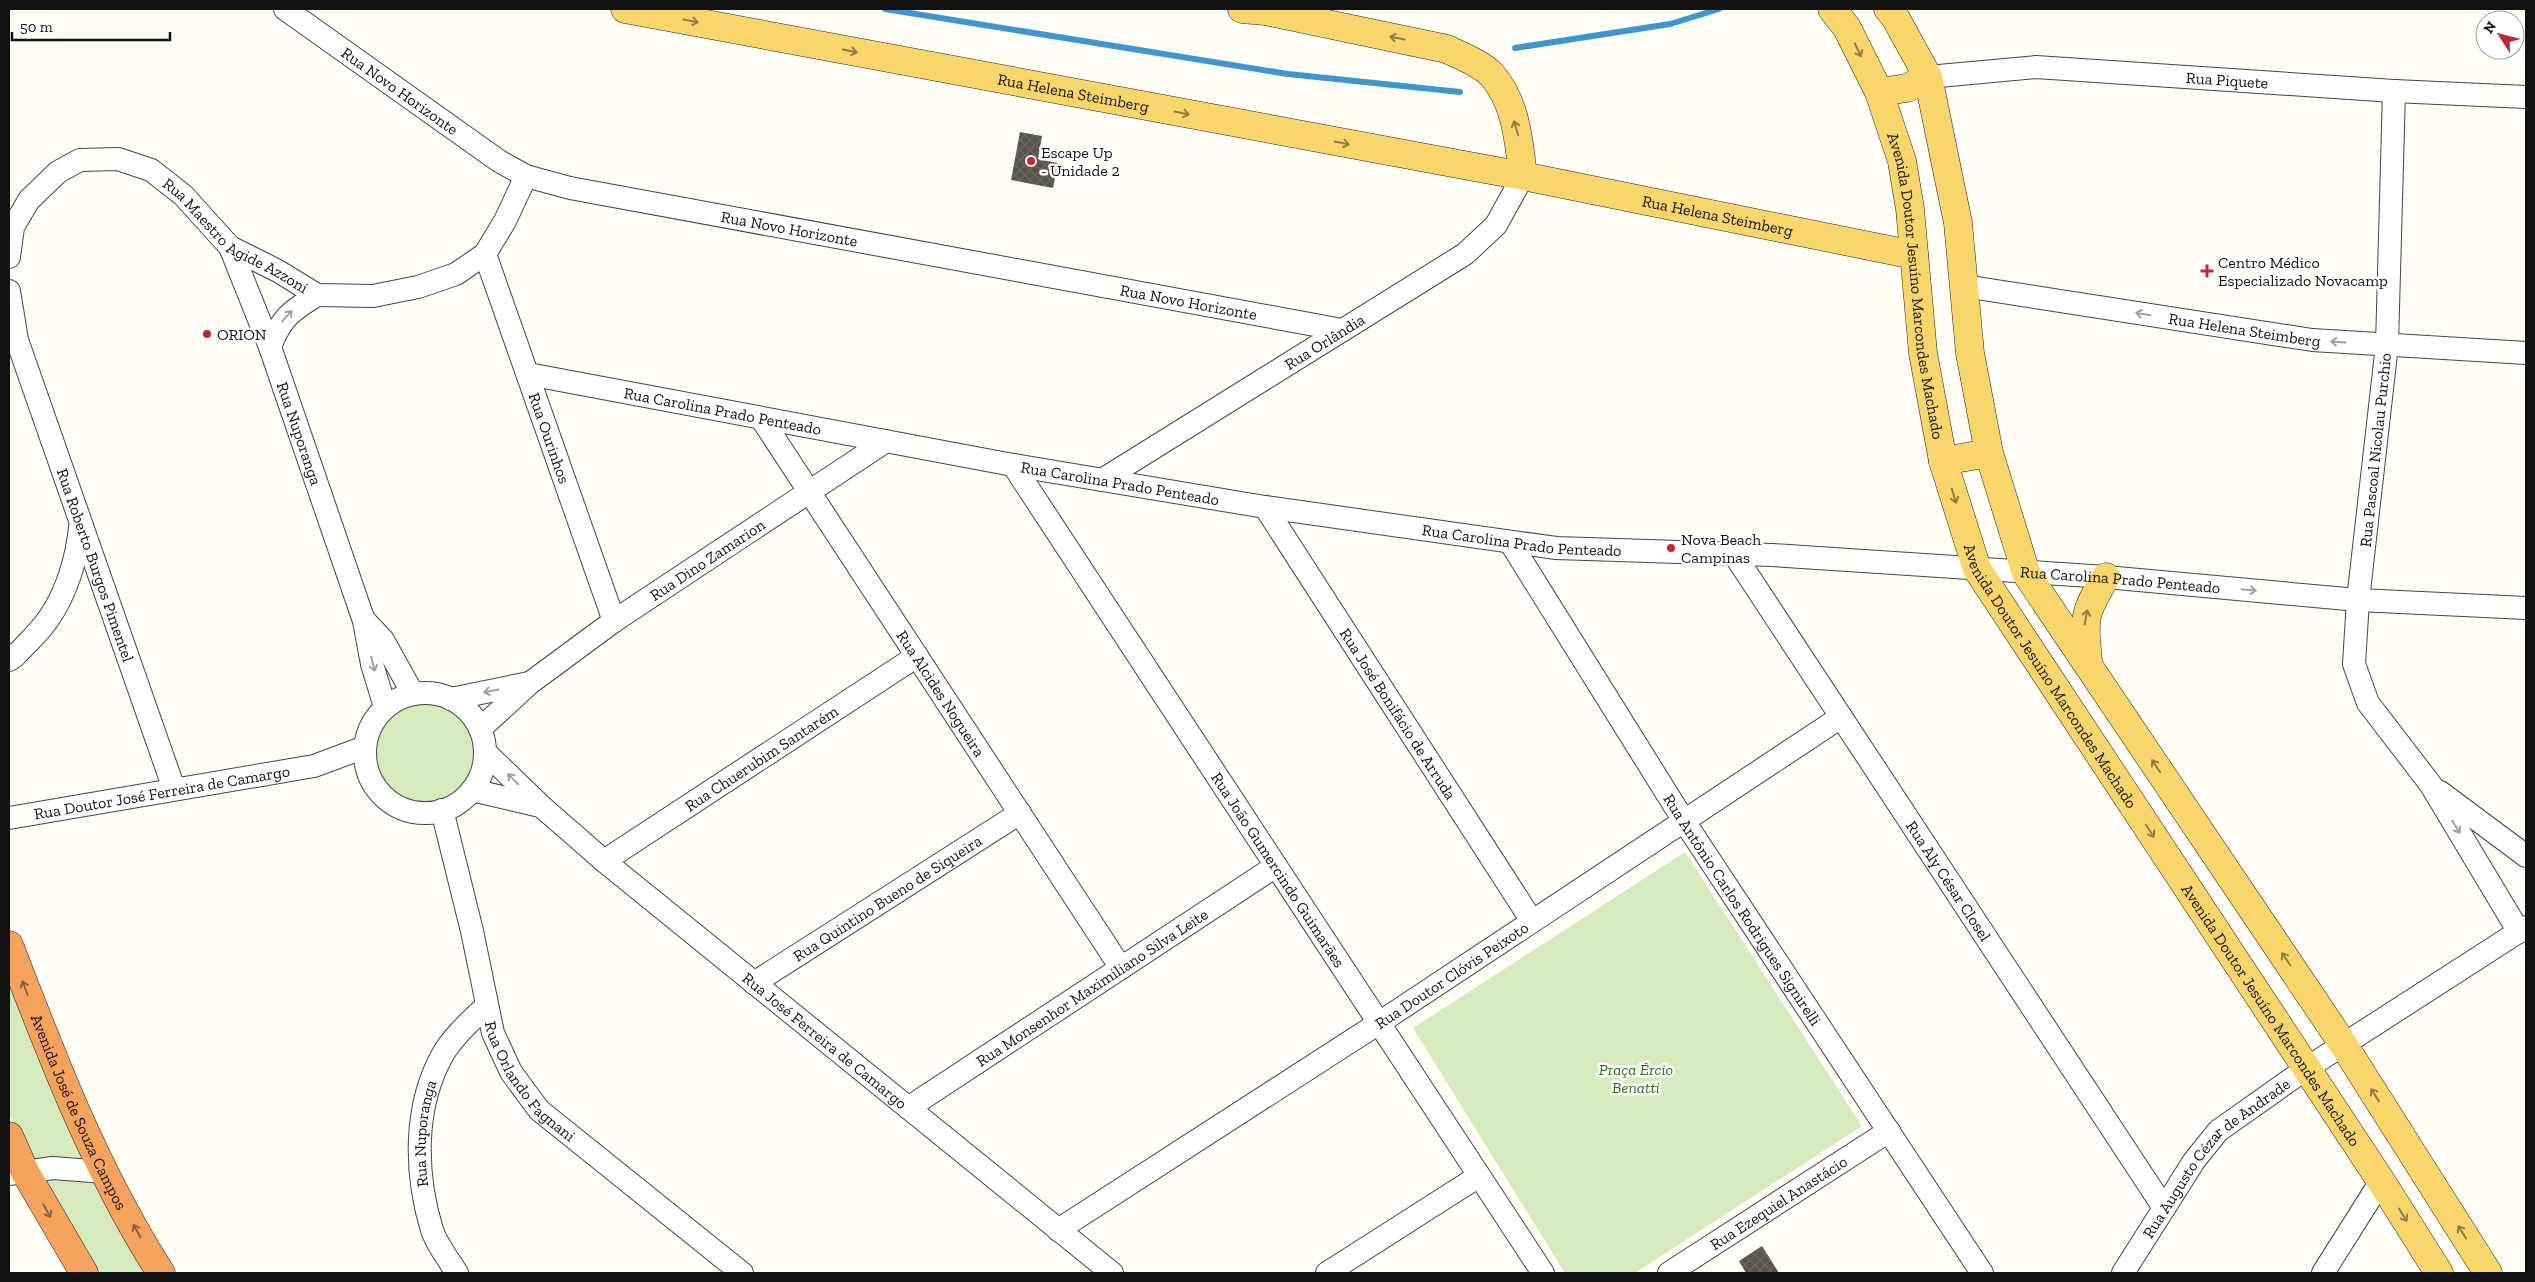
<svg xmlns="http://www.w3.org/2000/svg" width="2535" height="1282" font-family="'Zilla Slab',serif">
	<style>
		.green { fill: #d5ebbd }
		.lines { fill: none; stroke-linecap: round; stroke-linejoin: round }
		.stream { stroke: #3f96cf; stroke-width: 6 }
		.building { fill: url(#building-cross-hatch) }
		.minor-casing { stroke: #444; stroke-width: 24 }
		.major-casing { stroke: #222; stroke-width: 29 }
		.highway-casing { stroke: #222; stroke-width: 29 }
		.minor { stroke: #fff; stroke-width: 22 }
		.major { stroke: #f9d66b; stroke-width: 28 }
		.highway { stroke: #f5a25d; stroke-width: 28 }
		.oneway { stroke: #917d42 }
		.oneway2 { stroke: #a0a0a0 }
		.oneway3 { stroke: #8e613b }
		.poi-dot { fill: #c4262e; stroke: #fff; stroke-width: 2 }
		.labels { text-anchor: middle; stroke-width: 5; stroke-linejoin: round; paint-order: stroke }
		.street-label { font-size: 16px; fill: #111; stroke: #fff }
		.poi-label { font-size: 16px; fill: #111; stroke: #fff; text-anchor: start }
		.park-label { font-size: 16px; font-style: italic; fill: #2f6b1f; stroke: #fff }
	</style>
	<defs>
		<pattern id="building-cross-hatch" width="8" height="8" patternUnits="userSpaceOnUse" patternTransform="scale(1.25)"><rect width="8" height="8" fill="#5a524d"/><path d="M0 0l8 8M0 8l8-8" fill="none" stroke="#6d6662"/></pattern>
	</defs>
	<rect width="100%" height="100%" fill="#fffdf5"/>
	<g class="green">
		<circle cx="425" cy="753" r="49"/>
		<polygon points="1685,852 1862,1126 1635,1273 1565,1273 1413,1028"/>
		<polygon points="9,966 85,1162 36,1165 9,1114"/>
		<polygon points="46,1180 98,1181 151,1273 96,1273"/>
	</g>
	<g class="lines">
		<g class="stream">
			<polyline points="885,9 1288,74 1460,92"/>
			<polyline points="1515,48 1670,24 1719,9"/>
		</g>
	</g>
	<g class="building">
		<polygon points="1020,132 1042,136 1038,159 1058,163 1053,188 1011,180"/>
		<polygon points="1762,1246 1779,1273 1746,1273 1739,1261"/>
	</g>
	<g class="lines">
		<g class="minor-casing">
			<g id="minor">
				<path id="s1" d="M285,9L499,161L526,176L570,188L1342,330"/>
				<path id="s2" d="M1928,77L2036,67L2394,91L2526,97"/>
				<polyline points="2394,91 2387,345 2358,600 2354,664 2368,703 2431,785 2519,932"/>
				<path id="s3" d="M230,247L270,347L364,621L372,664L385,707"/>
				<path id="s4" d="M485,254L614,621"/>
				<path id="s5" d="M9,257L13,227L29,200L58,172L80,160L118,159L151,170L183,195L230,247L278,271L317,295L373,296L418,287L456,274L485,254L505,221L526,176"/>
				<path id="s6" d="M1964,286L2312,340L2526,353"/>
				<path id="s7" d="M9,291L17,340L174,789"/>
				<path d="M270,347C281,318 291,311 317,295"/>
				<path id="s8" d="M528,374L1013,465L1265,507L1556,548L1772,555L2106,577L2358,600L2526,608"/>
				<path id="s9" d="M761,418L1121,968"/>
				<path id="s10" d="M1013,465L1543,1273"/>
				<path id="s11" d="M1102,480L1465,254L1496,225L1523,176"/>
				<path id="s12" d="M1265,507L1532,921"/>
				<path id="s13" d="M1510,542L1684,821L1982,1273"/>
				<path id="s14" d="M1734,554L2164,1208"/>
				<polyline points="365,621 383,640 413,694"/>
				<path d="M9,660L15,656C26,644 40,632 49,618C67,592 77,558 80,527"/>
				<circle cx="425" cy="753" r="60"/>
				<polyline points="451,699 529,683"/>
				<path id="s15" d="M480,729L530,683L614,621L886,441"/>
				<path id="s16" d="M485,752L541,806L604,861L1112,1273"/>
				<polyline points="472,790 540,806"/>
				<polyline points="2440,792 2526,856"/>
				<path id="s17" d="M442,810L472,931L493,1033L511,1072L539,1110L742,1273"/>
				<path id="s18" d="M9,818L314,766L365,747"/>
				<path id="s19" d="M604,861L917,656"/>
				<path id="s20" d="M754,983L1020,813"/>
				<path id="s21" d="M908,1108L1276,866"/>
				<polyline points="9,1174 53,1168 105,1172"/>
				<path id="s22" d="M1058,1230L1379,1023L1841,717"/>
				<path id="s23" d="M457,1273C449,1260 437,1245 432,1230C415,1174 413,1107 443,1054C453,1036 472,1020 486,1006"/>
				<polyline points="1327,1273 1479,1176"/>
				<path id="s24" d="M1669,1273L1889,1131"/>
				<path id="s25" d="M2123,1273L2194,1161L2218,1131L2307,1068L2526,927"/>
				<polyline points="2323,1273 2381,1181"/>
			</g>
		</g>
		<g class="major-casing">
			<g id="major">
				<path id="s26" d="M625,9L1523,176L1914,255"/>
				<path d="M1242,9L1265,11L1447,49C1461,56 1480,63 1491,74C1516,101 1519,142 1523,176"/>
				<path id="s27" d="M1832,9L1847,28L1879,92L1902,161L1910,209L1923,353L1943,461L1977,569L2381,1181L2439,1273"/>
				<polyline points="1888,9 1895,17 1928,77 1958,223 1970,353 1989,453 2026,573 2343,1044 2488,1273"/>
				<polyline points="1879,92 1907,88 1928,77"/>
				<polyline points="1943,461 1989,453"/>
				<path d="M2088,661C2084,618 2083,614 2106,577"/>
			</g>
		</g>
		<g class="highway-casing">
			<g id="highway">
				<path id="s28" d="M9,945C52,1057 96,1172 161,1273"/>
				<polyline points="9,1136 25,1172 84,1273"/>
			</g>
		</g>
		<use href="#minor" class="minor"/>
		<use href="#major" class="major"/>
		<use href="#highway" class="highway"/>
	</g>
	<defs><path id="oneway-shaft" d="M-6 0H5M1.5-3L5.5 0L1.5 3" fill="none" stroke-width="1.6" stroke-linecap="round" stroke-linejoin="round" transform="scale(1.25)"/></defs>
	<g class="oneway">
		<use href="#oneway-shaft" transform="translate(691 21) rotate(11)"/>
		<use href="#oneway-shaft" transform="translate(1397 38) rotate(-168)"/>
		<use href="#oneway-shaft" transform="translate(1858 50) rotate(64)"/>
		<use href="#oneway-shaft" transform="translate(850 51) rotate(11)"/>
		<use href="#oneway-shaft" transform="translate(1182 113) rotate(11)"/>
		<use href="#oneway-shaft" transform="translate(1516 128) rotate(-107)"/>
		<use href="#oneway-shaft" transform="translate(1342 143) rotate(11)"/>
		<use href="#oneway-shaft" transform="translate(1954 496) rotate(73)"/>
		<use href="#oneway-shaft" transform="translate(2086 617) rotate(-80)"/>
		<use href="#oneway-shaft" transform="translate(2156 766) rotate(-124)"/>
		<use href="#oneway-shaft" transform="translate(2150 831) rotate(57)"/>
		<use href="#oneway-shaft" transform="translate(2286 959) rotate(-124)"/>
		<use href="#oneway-shaft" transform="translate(2375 1095) rotate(-122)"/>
		<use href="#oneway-shaft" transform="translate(2403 1215) rotate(58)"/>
		<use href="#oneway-shaft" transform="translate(2462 1232) rotate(-122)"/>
	</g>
	<g class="oneway2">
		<use href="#oneway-shaft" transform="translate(2143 314) rotate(-171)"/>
		<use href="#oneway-shaft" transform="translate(287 316) rotate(-48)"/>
		<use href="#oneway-shaft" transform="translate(2338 342) rotate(-176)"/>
		<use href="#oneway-shaft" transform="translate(2249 590) rotate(5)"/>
		<use href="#oneway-shaft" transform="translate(373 664) rotate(76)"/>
		<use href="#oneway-shaft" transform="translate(491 691) rotate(169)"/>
		<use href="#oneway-shaft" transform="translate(513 779) rotate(-136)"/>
		<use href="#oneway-shaft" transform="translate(2456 827) rotate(59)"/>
	</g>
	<g class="oneway3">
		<use href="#oneway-shaft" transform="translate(25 988) rotate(-111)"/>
		<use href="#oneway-shaft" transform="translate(47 1211) rotate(61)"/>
		<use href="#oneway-shaft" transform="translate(137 1231) rotate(-119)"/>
	</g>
	<g class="poi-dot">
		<circle cx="1031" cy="161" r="5"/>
		<path d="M2204.5 263.5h5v5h5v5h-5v5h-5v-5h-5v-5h5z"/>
		<circle cx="207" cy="334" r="5"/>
		<circle cx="1671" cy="548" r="5"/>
	</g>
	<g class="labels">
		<g class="street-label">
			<text dy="6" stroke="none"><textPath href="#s2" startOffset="300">Rua Piquete</textPath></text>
			<text dy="6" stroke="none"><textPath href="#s1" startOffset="141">Rua Novo Horizonte</textPath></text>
			<text dy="6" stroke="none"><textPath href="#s26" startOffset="456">Rua Helena Steimberg</textPath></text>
			<text dy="6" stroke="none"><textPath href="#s26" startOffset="1112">Rua Helena Steimberg</textPath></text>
			<text dy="6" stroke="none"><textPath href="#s1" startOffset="562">Rua Novo Horizonte</textPath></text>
			<text dy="6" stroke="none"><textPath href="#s5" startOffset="308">Rua Maestro Agide Azzoni</textPath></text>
			<text dy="6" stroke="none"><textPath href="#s27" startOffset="294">Avenida Doutor Jesuíno Marcondes Machado</textPath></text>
			<text dy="6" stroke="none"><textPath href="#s1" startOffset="968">Rua Novo Horizonte</textPath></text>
			<text dy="6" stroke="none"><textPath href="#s6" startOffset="284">Rua Helena Steimberg</textPath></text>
			<text dy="6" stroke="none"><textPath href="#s11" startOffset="262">Rua Orlândia</textPath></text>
			<text dy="6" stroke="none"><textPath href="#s8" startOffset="198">Rua Carolina Prado Penteado</textPath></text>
			<text dy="6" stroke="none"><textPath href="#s3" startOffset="199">Rua Nuporanga</textPath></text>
			<text dy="6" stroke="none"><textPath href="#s4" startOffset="195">Rua Ourinhos</textPath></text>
			<text transform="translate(2375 450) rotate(-84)" y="6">Rua Pascoal Nicolau Purchio</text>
			<text dy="6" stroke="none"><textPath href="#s8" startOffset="602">Rua Carolina Prado Penteado</textPath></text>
			<text dy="6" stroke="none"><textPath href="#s8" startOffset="1008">Rua Carolina Prado Penteado</textPath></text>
			<text dy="6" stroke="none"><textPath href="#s15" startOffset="284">Rua Dino Zamarion</textPath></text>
			<text dy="6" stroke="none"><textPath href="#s7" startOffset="288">Rua Roberto Burgos Pimentel</textPath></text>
			<text dy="6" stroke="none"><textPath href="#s8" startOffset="1608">Rua Carolina Prado Penteado</textPath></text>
			<text dy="6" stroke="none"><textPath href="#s27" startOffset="714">Avenida Doutor Jesuíno Marcondes Machado</textPath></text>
			<text dy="6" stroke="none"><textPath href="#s9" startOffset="329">Rua Alcides Nogueira</textPath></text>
			<text dy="6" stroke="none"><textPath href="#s12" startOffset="246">Rua José Bonifácio de Arruda</textPath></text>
			<text dy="6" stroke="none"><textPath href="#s19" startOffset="188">Rua Chuerubim Santarém</textPath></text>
			<text dy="6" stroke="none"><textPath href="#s18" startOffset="155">Rua Doutor José Ferreira de Camargo</textPath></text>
			<text dy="6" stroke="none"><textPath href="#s10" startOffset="484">Rua João Gumercindo Guimarães</textPath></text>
			<text dy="6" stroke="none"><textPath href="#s14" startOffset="391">Rua Aly César Closel</textPath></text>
			<text dy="6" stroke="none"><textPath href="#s20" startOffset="158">Rua Quintino Bueno de Siqueira</textPath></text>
			<text dy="6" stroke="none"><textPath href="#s13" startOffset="435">Rua Antônio Carlos Rodrigues Signirelli</textPath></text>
			<text dy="6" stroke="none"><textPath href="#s22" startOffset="469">Rua Doutor Clóvis Peixoto</textPath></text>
			<text dy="6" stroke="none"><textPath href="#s21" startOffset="220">Rua Monsenhor Maximiliano Silva Leite</textPath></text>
			<text dy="6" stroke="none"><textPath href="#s27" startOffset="1119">Avenida Doutor Jesuíno Marcondes Machado</textPath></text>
			<text dy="6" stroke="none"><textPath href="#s16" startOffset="446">Rua José Ferreira de Camargo</textPath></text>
			<text dy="6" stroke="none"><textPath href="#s17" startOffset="290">Rua Orlando Fagnani</textPath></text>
			<text dy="6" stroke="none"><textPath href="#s28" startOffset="181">Avenida José de Souza Campos</textPath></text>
			<text dy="6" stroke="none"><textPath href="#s23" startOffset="148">Rua Nuporanga</textPath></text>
			<text dy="6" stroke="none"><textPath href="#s25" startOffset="150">Rua Augusto Cézar de Andrade</textPath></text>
			<text dy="6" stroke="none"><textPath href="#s24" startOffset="130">Rua Ezequiel Anastácio</textPath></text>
		</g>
		<g class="poi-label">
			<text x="1041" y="158">Escape Up<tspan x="1041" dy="18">- Unidade 2</tspan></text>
			<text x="2218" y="268">Centro Médico<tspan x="2218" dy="18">Especializado Novacamp</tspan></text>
			<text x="217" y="340">ORION</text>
			<text x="1681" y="545">Nova Beach<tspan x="1681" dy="18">Campinas</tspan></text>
		</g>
		<g class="park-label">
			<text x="1636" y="1075">Praça Ércio<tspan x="1636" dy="18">Benatti</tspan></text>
		</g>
	</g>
	<rect width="2535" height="1282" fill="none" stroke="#111111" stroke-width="20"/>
	<g transform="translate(2500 35) rotate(306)"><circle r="24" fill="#ffffff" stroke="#a0a0a0"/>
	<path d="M0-4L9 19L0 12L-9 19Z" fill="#c4262e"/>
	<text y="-8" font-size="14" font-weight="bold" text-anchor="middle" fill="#111111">N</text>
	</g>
	<path d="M12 32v8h158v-8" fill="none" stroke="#111111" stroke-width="2.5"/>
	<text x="20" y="32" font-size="15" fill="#111111" stroke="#ffffff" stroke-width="4" paint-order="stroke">50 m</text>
</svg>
